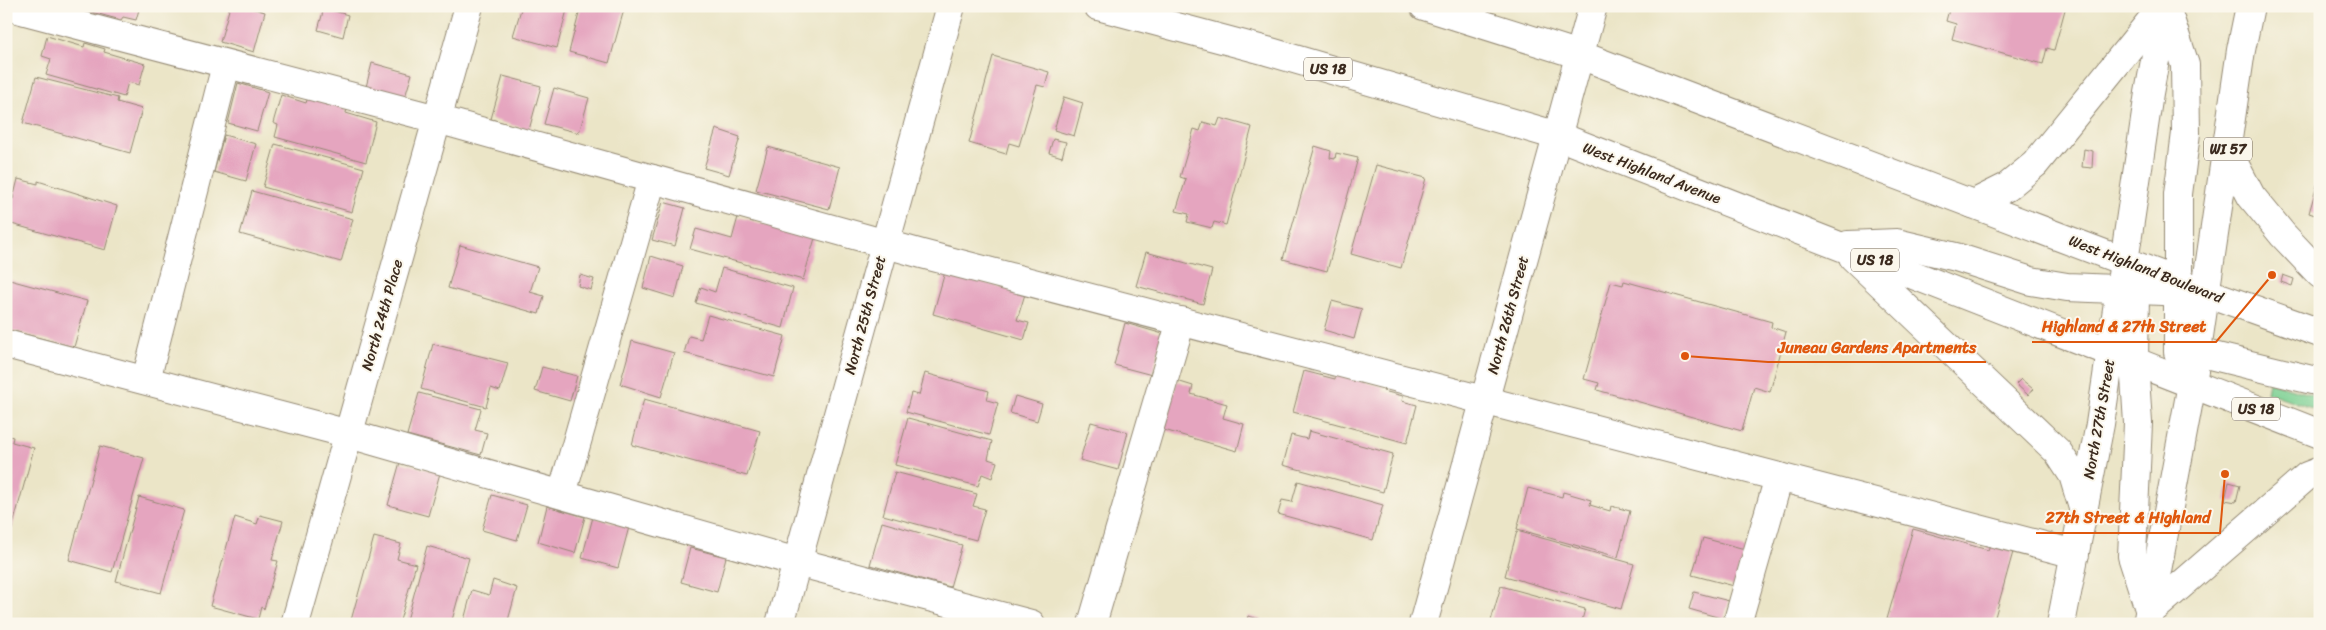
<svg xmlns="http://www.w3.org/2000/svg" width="2326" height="630" font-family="Sriracha,sans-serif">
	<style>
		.green { fill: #7bd093; stroke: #5b7d58 }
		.building { fill: #e5a5bf }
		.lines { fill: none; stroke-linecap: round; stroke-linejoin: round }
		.minor-casing { stroke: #938872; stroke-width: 30 }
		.major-casing { stroke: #938872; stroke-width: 30 }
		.minor { stroke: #fff; stroke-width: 28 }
		.major { stroke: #fff; stroke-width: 28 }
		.labels { text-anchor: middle; stroke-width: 4; stroke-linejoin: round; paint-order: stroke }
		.shield { fill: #fbf7ec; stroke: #75685c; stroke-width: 1 }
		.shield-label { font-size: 14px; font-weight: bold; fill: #3b2a1e }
		.street-label { font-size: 15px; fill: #3b2a1e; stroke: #fbf7ec }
		.leader { fill: none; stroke: #df570d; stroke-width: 2 }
		.callout-dot { fill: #df570d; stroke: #fbf7ec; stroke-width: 2 }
		.callout-label { font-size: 16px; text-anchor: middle; font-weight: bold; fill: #df570d; stroke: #fbf7ec; stroke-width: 4; stroke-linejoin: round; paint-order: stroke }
	</style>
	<rect width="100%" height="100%" fill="#fbf7ec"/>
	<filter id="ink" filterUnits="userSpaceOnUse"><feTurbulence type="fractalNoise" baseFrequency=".02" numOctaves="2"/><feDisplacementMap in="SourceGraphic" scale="10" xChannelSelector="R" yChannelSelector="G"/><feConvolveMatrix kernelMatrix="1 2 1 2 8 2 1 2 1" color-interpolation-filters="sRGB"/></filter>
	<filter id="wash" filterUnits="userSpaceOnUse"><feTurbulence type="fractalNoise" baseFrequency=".0096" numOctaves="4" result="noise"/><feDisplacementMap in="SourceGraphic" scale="20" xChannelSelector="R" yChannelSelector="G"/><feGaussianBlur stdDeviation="1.12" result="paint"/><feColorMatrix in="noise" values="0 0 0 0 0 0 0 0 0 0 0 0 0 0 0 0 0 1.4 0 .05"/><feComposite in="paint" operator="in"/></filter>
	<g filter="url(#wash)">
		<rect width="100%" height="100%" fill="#ebe5c7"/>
		<polygon class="green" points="2269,382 2320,397 2320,411 2267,392"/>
		<g id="blocks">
			<g class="building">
				<polygon points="140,6 136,20 123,17 121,20 73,7"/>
				<polygon points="230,6 244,6 265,12 254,52 220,42"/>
				<polygon points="522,6 568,6 557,48 513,36"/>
				<polygon points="581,6 625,6 609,63 569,52"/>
				<polygon points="1950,6 2066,6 2054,50 2047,48 2043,64 1952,39 1956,24 1946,21"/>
				<polygon points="324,8 348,15 343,37 318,30"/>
				<polygon points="47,36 84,47 85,43 105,49 104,52 145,64 139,85 128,82 124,97 46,75 51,59 42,56"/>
				<polygon points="993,56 1049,72 1045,87 1037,85 1019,146 1009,143 1006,154 969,143"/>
				<polygon points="372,63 412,74 405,97 366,87"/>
				<polygon points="503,76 541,86 529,130 491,119"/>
				<polygon points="36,77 118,98 117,102 142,109 130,153 23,123"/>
				<polygon points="238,83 268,92 257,131 228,123"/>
				<polygon points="554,88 589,98 579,133 544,124"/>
				<polygon points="281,95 306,103 308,97 347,108 346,113 376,122 366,162 275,137 278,125 273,123"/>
				<polygon points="1064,97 1083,103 1074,136 1054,130"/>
				<polygon points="1220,118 1252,127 1226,225 1214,222 1212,228 1187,222 1189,214 1176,211 1186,179 1180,177 1194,129 1200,131 1203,122 1217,126"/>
				<polygon points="716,129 740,137 729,175 704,168"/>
				<polygon points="224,135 256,144 246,181 214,172"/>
				<polygon points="1053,139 1066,142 1062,157 1049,153"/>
				<polygon points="275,144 364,168 352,212 263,187"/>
				<polygon points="1315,146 1331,151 1330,158 1335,159 1336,153 1358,158 1327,271 1283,259"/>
				<polygon points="768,147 840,167 829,209 756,190"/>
				<polygon points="2084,149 2093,151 2092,168 2082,167"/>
				<polygon points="1376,165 1426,178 1401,268 1351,254"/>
				<polygon points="2319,178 2320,178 2320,223 2316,221 2318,216 2309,213"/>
				<polygon points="18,179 38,184 38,181 117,206 105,250 8,223 6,197 13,199"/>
				<polygon points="252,191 353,219 341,262 240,234"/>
				<polygon points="663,202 685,208 675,246 652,240"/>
				<polygon points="738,217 815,238 803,280 690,249 696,229 732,239"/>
				<polygon points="460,245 538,267 530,292 544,296 539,314 448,288"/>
				<polygon points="1146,252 1212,270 1203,304 1136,286"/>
				<polygon points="651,256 683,266 675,298 643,288"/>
				<polygon points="722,268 793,288 783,328 696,303 701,287 715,292"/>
				<polygon points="945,272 1025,294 1017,320 1029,323 1024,340 933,314"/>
				<polygon points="580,275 594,279 591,290 578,286"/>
				<polygon points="2283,275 2294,279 2292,286 2281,282"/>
				<polygon points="6,279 87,301 74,347 6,329"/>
				<polygon points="1624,281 1772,322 1771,327 1786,332 1770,392 1754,387 1742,431 1597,390 1599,383 1584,379 1611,282 1623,285"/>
				<polygon points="1332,301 1362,309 1354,339 1324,330"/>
				<polygon points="708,315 785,336 774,377 684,353 689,336 701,339"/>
				<polygon points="1125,323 1163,334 1152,375 1114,365"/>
				<polygon points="632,341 674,353 661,397 620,384"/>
				<polygon points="433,344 508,363 500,391 491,388 486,407 421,389"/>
				<polygon points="542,367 577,376 570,401 535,391"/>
				<polygon points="1304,371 1335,379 1336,374 1384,387 1383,391 1403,396 1402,401 1417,405 1407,443 1293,412"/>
				<polygon points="925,373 989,391 987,400 998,403 989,435 906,412 911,393 919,395"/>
				<polygon points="2021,379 2033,389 2028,395 2016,384"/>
				<polygon points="1177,381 1193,386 1191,394 1227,404 1223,418 1244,424 1237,451 1164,430"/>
				<polygon points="419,393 481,409 475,430 487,433 481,455 407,435"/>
				<polygon points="1015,396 1042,404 1037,421 1010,413"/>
				<polygon points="644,399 760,431 747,476 632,445"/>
				<polygon points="908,418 992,441 988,459 997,462 992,478 982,474 978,486 895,465"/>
				<polygon points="1091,422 1128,432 1118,470 1080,460"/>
				<polygon points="1309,431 1393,454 1383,492 1283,465 1291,435 1307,439"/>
				<polygon points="6,435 13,437 12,442 34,448 7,547"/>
				<polygon points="100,446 144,458 112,572 69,560"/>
				<polygon points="400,462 440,473 428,516 388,505"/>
				<polygon points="895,472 977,494 973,506 985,509 976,540 883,515"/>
				<polygon points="1298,481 1383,505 1373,540 1278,514 1282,500 1292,502"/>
				<polygon points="2229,482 2240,485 2236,502 2225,500"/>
				<polygon points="1528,488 1562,497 1563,492 1591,500 1590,505 1610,511 1611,506 1630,511 1618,557 1517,529"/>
				<polygon points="492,495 527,505 517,540 482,530"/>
				<polygon points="139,497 184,510 161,593 116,581"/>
				<polygon points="547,506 585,517 575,553 538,542"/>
				<polygon points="260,515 283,521 272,560 278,561 264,609 261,607 258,619 210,606 235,517 257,524"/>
				<polygon points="593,517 629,527 618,568 582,558"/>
				<polygon points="882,522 962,545 950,587 870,565"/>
				<polygon points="1913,529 1988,550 1990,545 2013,552 1993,624 1906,624 1887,619"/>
				<polygon points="1517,531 1634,564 1621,609 1505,576"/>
				<polygon points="374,537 401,544 397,559 416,564 399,624 350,624"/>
				<polygon points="1703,538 1745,549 1734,586 1692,575"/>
				<polygon points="427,546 469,558 451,624 406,624"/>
				<polygon points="690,548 726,557 717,592 681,582"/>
				<polygon points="493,580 517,588 507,624 463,624 472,590 489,595"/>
				<polygon points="1501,586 1585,609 1581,624 1490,624"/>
				<polygon points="1694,592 1729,601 1724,619 1689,609"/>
				<polygon points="1248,616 1273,623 1272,624 1246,624"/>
				<polygon points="571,619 585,623 585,624 570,624"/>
			</g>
		</g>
	</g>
	<g filter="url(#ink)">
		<use href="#blocks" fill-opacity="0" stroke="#938872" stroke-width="1"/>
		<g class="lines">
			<g class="minor-casing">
				<g id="minor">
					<polyline points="6,6 437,119 922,254 2075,554"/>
					<polyline points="6,344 349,434 797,562 1031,624"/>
					<polyline points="146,380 226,65"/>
					<polyline points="562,494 652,179"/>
					<polyline points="295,624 469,6"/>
					<polyline points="780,624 951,6"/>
					<polyline points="1092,624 1181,321"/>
					<polyline points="1423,624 1593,6"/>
					<polyline points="1737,624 1779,477"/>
				</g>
			</g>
			<g class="major-casing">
				<g id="major">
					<polyline points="1098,6 1267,51 1558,136 2320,434"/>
					<polyline points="1424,6 1580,55 2205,292 2320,333"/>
					<polyline points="2166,7 2185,65 2186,133 2178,194 2178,352 2190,381"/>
					<polyline points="2228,152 2251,196 2283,235 2320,274"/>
					<polyline points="1973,204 2007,187 2035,164 2163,6"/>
					<polyline points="1848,245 1897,243 1956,257 2031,281 2067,287 2186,292"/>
					<polyline points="1853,257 2058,452 2073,475 2083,508"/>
					<polyline points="2135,292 2134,362 2138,423 2132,556 2149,609"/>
					<polyline points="2180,352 2197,352 2320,382"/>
					<polyline points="2150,612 2307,476 2320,471"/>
					<polyline points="2061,624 2100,424 2149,93 2165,6"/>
					<polyline points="2147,624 2192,384 2241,50 2250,6"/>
				</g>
			</g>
			<use href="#minor" class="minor"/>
			<use href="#major" class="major"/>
		</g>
	</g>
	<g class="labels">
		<g class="shield">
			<rect x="1304" y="57.5" width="48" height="23" rx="4"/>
			<rect x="2204" y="137.5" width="48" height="23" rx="4"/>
			<rect x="1851" y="248.5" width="48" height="23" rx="4"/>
			<rect x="2232" y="397.5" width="48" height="23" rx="4"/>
		</g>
		<g class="shield-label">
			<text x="1328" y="74">US 18</text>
			<text x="2228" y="154">WI 57</text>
			<text x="1875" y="265">US 18</text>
			<text x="2256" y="414">US 18</text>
		</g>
		<g class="street-label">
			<text transform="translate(1652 173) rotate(21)" y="5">West Highland Avenue</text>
			<text transform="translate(2146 269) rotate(21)" y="5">West Highland Boulevard</text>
			<text transform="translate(382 315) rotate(-74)" y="5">North 24th Place</text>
			<text transform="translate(865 315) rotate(-75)" y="5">North 25th Street</text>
			<text transform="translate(1508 315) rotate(-75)" y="5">North 26th Street</text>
			<text transform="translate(2099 419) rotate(-80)" y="5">North 27th Street</text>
		</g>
	</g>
	<path class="leader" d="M2272 275L2216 342H2032M1685 356L1768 362H1986M2225 474L2220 533H2036"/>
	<g class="callout-dot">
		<circle cx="2272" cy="275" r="5"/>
		<circle cx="1685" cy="356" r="5"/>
		<circle cx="2225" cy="474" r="5"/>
	</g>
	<g class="callout-label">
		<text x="2124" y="332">Highland &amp; 27th Street</text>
		<text x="1877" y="353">Juneau Gardens Apartments</text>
		<text x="2128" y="523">27th Street &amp; Highland</text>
	</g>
	<rect width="2326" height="630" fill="none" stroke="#fbf7ec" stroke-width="25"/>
</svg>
